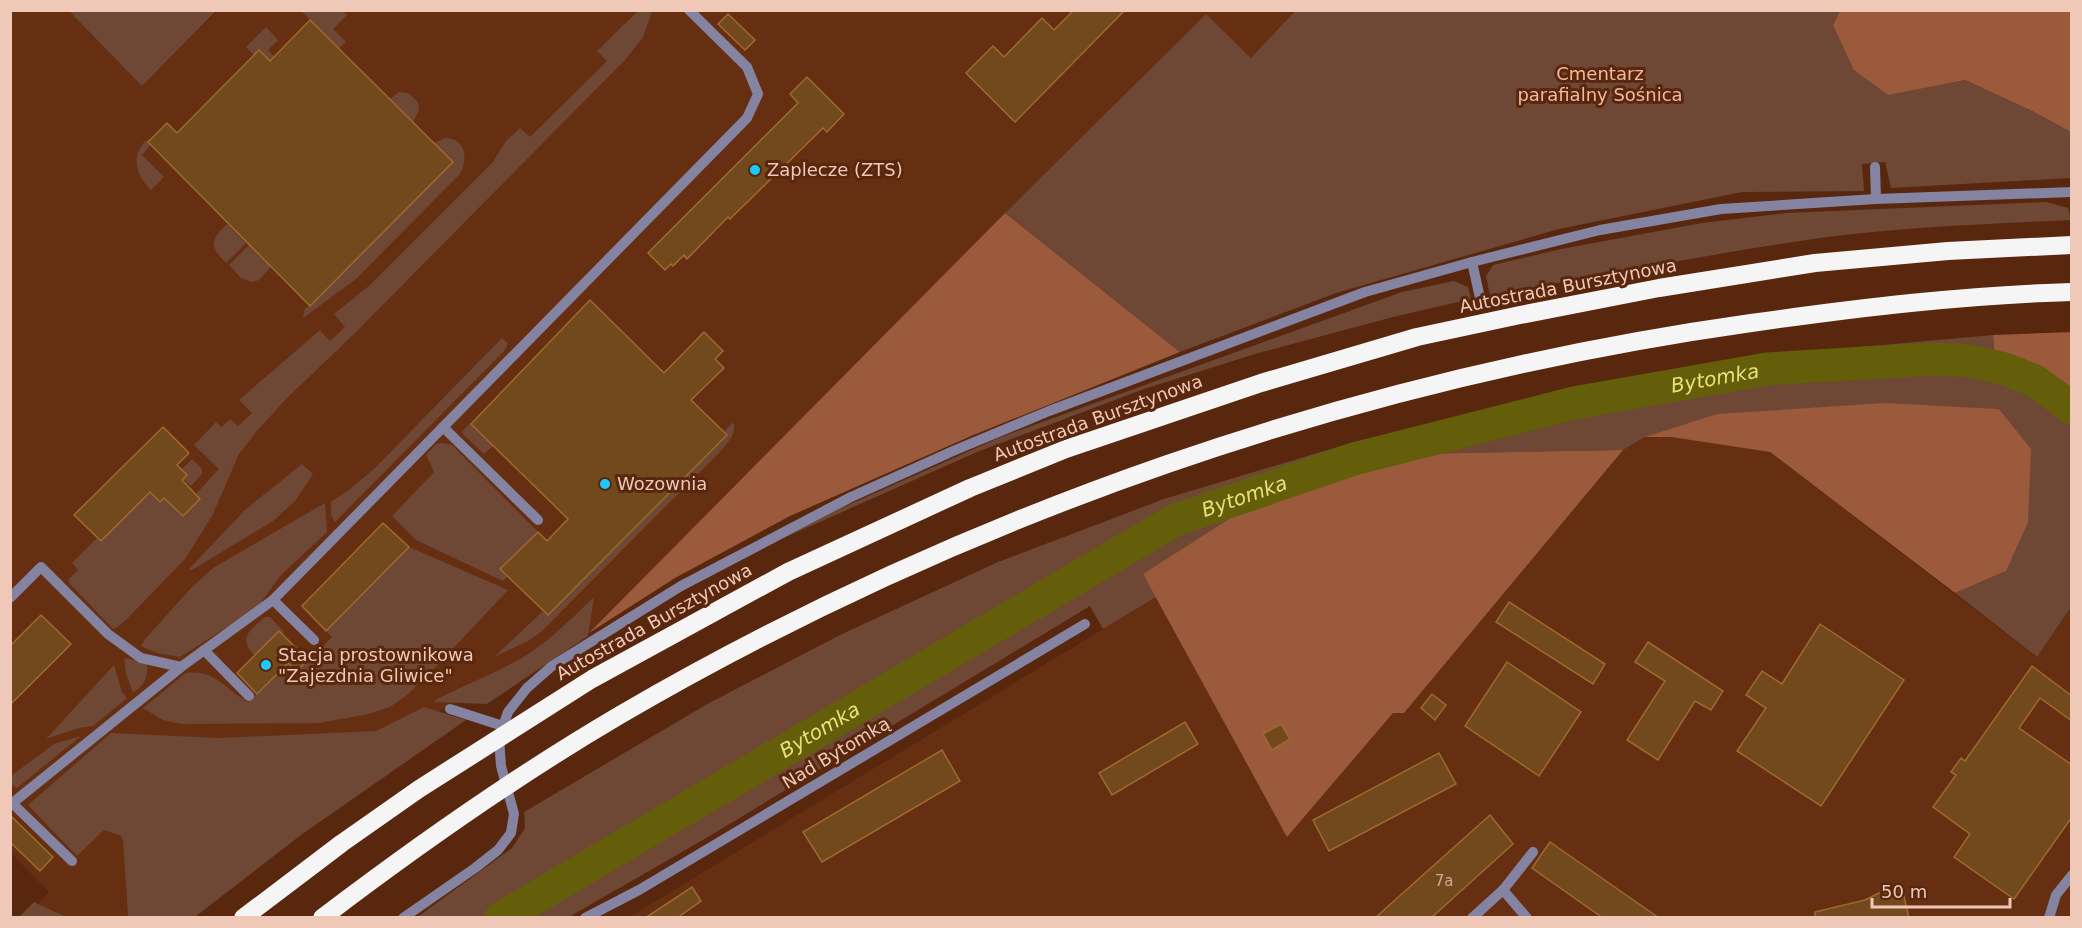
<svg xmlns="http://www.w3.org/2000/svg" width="2082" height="928" font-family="'DejaVu Sans',sans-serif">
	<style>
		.built { fill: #662f12 }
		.green { fill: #6e4735 }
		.forest { fill: #9b5a3b }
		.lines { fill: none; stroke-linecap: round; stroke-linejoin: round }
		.river { stroke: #645e0a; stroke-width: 33 }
		.building { fill: #72491c; stroke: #9f692f; stroke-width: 1.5 }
		.minor { stroke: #8483a2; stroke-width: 10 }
		.highway-bridge { stroke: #f5f5f5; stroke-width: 18 }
		.poi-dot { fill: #1cc9fc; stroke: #59270e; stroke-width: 2 }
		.labels { text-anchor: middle; stroke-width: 6; stroke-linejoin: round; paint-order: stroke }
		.number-label { font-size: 15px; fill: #d0a890 }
		.park-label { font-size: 18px; fill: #f3b99f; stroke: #59270e }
		.poi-label { font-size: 18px; fill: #f0c8b7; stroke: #59270e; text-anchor: start }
		.street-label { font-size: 18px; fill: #f0c8b7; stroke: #59270e }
		.water-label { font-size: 20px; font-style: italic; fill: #e8e179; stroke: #59270e }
	</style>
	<rect width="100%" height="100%" fill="#59270e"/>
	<g class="built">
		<polygon points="10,11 69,11 142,86 217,11 1295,11 1251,58 1206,14 1005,213 589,633 531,664 528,659 431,716 104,829 121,836 123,841 128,918 67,917 38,904 49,892 11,853"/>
		<polygon points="1645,437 1671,437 1770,452 2036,657 2071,607 2071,917 628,918 1156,597 1287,836 1393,713 1404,713 1623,450"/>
	</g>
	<g class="green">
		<polygon points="214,11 215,12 142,86 69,11"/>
		<polygon points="301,11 343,11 347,15 333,29 346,42 339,48"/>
		<polygon points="638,11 652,12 643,37 625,60 353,335 286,399 257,431 239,454 212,516 185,559 125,621 116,628 113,629 70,584 68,580 78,570 72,563 97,538 101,541 150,492 165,497 183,516 200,499 196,494 219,469 194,445 216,422 222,427 230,419 238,426 252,413 239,400 320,330 330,341 345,327 334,314 370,285 493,162 506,141 520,128 530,137 607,61 597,51"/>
		<polygon points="1295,11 1840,11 1833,25 1888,94 1965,80 2030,110 2071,132 2071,178 1891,188 1885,162 1862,164 1864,191 1742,192 1559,229 1336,293 1180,352 1005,213 1206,14 1251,58"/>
		<polygon points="266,27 278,40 268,50 274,56 270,61 254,55 246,47"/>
		<polygon points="399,92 408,93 418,102 419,110 413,122 390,99"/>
		<path d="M445,138C466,138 469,160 459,175L356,279L303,318L305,308L310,306L453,162L434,143Z"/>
		<path d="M146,140L150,145L142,155L164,177L151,190C136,175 130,157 146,140Z"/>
		<path d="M2046,202L2068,208L2071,220C1986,224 1898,227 1813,239C1705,255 1598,276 1490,295L1486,276L1493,265L1561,249L1702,223L1786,213Z"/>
		<path d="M227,224L246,243L226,263C209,246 210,240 227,224Z"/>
		<polygon points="249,245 271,267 259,280 252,282 241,278 229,265"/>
		<polygon points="1454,281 1468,287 1471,299 1393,317 1255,354 1144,389 977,452 786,537 839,509 1001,437 1402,292"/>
		<polygon points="1993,335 1997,377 2059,403 2071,413 2071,607 2037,657 1955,593 2006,571 1999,409 1645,437 1623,450 1411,454 1143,574 1156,597 1103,629 1090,606 708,837 569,917 416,918 512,848 525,828 524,812 709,703 842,634 998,562 1164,499 1354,442 1509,405 1680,371 1815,351"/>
		<polygon points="502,338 508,343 505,350 335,522 331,515 331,502 350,489 375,468"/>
		<path d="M733,422C738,434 726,444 719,453L541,632L528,641L494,657L543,611L548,615L727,436L724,432Z"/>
		<polygon points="470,423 493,446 484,454 463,434 462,432"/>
		<polygon points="443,443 452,445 538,532 501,569 508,576 503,581 416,540 392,516 434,472 426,455 436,444"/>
		<polygon points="192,459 202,469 202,474 191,486 183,479 187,475 181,470"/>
		<polygon points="302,464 313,474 295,501 273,521 192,570 188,570 246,509"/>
		<polygon points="325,503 327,532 280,576 257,608 180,657 157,653 141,646 145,639 192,587 213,568"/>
		<path d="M409,547L508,590L447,655L407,695L390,707L369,714L319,723L182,724L163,720L143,708L186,673C217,669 225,690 248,702L300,652L303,653L291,665L298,671L332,637L326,631Z"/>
		<path d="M594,597L588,636L487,704L434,702L437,699C464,685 494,674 520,659C548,643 571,619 594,597Z"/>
		<path d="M265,617H270L284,632L282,634L279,631L255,656C237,638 250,630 265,617Z"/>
		<path d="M124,658L142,661L147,664C148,679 145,684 133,693L126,674Z"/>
		<polygon points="114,665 122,692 127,698 93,726 79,728 46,739"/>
		<polygon points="424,707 466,720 301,835 195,917 128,917 123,841 121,836 104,830 77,856 28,805 111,733 219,738 376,731"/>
		<polygon points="81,736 17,788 11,785 11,776 54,744"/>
		<polygon points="34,902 38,904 67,917 19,917"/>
	</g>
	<g class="forest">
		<polygon points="1840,11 2071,11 2071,132 2030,110 1965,80 1888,95 1854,70 1833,25"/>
		<polygon points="1005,213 1180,352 971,436 790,516 675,578 589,633"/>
		<polygon points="2071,332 2071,388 2052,374 1995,356 1993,335"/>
		<polygon points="1885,403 1999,409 2031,449 2028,522 2006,571 1955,593 1770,452 1671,437 1645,437 1717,414"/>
		<polygon points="1623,450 1404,713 1393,713 1287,837 1143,574 1256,502 1411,454"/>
	</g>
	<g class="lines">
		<path class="river" id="s1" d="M501,918L1175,520L1354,459L1574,403L1767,369L1932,359L1970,361L2005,369L2035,381L2072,408"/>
	</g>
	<g class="building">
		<polygon points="1074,10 1125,10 1015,122 966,73 993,46 1004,57 1042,18 1054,30"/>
		<polygon points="728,14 755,40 745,50 718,24"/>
		<polygon points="310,20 453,162 310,306 148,142 167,123 177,133 259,50 270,61"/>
		<polygon points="807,77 844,114 827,132 823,128 730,219 728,217 687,259 684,255 673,266 671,264 665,270 648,253 798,103 790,94"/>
		<polygon points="590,300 664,373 704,332 723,351 715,359 724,368 691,400 727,435 548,615 500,569 538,532 547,541 568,519 471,424"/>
		<polygon points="163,427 189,453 177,465 187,475 182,480 200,499 183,516 164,498 160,502 150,492 101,541 74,515"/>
		<polygon points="383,523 409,547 326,631 302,606"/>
		<polygon points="1509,602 1605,664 1593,684 1496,622"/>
		<polygon points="41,615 71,644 10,705 10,646"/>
		<polygon points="1820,624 1904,680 1821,806 1737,751 1766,708 1746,695 1762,671 1782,684"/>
		<polygon points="279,631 308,660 297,671 288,663 257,694 237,673"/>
		<polygon points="1648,642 1723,691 1711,710 1695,701 1658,760 1627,740 1665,681 1635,662"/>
		<polygon points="1507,662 1581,712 1539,776 1465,726"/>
		<polygon points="2032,666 2072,696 2072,721 2040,698 2019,728 2072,765 2072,817 2014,899 1954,857 1970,834 1933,807 1956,775 1951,772 1961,758 1965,761"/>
		<polygon points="1432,694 1446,705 1435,720 1421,708"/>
		<polygon points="1185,722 1198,744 1112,795 1099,773"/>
		<polygon points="1281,724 1290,739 1272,750 1263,734"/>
		<polygon points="942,750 960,781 822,862 803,832"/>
		<polygon points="1439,753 1456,784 1329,851 1313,820"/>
		<polygon points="10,815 53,857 40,871 10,842"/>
		<polygon points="1490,815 1513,844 1431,918 1375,918"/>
		<polygon points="1550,842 1659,918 1603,918 1532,868"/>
		<polygon points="692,887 701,901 677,918 645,918"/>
		<polygon points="1902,888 1909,918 1815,918 1815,912 1865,900 1879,893"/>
	</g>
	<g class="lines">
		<g class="minor">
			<polyline points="1875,167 1876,199"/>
			<polyline points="1472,262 1480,298"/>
			<polyline points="443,427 538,520"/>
			<polyline points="10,598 41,567 108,634 141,658 181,667"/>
			<polyline points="273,600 314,640"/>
			<polyline points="204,650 249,696"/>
			<polyline points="450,709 503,726"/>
			<polyline points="12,803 72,861"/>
			<polyline points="10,805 181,667 273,600 747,118 758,94 747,67 689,10"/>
			<polyline points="1503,890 1527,918"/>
			<polyline points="403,918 475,868 498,850 511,833 514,814 501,766 499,738 508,712 527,688 552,666 681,586 851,497 953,451 1049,411 1365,292 1472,262 1600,230 1721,209 1876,199 2072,192"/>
			<polyline points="585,918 639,890 1085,624"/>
			<polyline points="1472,918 1503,890 1533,852"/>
			<polyline points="2049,918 2056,895 2072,875"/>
		</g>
		<g class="highway-bridge">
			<polyline points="243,918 342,843 419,789 592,679 788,572 970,488 1066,449 1261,383 1417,337 1520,315 1659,288 1815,263 1948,251 2072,245"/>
			<path d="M322,918C418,845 516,776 620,715C967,513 1354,379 1751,323C1857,308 1964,295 2072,292"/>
		</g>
	</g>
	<g class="poi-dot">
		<circle cx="755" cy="170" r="6"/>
		<circle cx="605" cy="484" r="6"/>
		<circle cx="266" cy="665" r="6"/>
	</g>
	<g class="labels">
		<g class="number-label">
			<text x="1444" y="886">7a</text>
		</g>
		<g class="park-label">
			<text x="1600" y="80">Cmentarz<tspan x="1600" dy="21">parafialny Sośnica</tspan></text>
		</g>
		<g class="poi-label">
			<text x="767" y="176">Zaplecze (ZTS)</text>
			<text x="617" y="490">Wozownia</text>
			<text x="278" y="661">Stacja prostownikowa<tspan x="278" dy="21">"Zajezdnia Gliwice"</tspan></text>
		</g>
		<g class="street-label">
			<text transform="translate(1568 286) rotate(-11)" y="6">Autostrada Bursztynowa</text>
			<text transform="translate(1098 418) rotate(-20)" y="6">Autostrada Bursztynowa</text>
			<text transform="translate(654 622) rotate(-29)" y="6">Autostrada Bursztynowa</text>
			<text transform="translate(836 753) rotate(-31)" y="6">Nad Bytomką</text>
		</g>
		<g class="water-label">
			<text dy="7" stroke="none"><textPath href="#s1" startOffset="1342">Bytomka</textPath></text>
			<text dy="7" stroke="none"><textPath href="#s1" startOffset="856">Bytomka</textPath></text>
			<text dy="7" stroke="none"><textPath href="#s1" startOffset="370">Bytomka</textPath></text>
		</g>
	</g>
	<rect width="2082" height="928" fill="none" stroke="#f0c8b7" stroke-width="24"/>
	<path d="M1872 898v9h138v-9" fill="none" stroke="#f0c8b7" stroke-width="3"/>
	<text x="1881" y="898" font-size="18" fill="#f0c8b7" stroke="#59270e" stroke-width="4.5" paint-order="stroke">50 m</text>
</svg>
